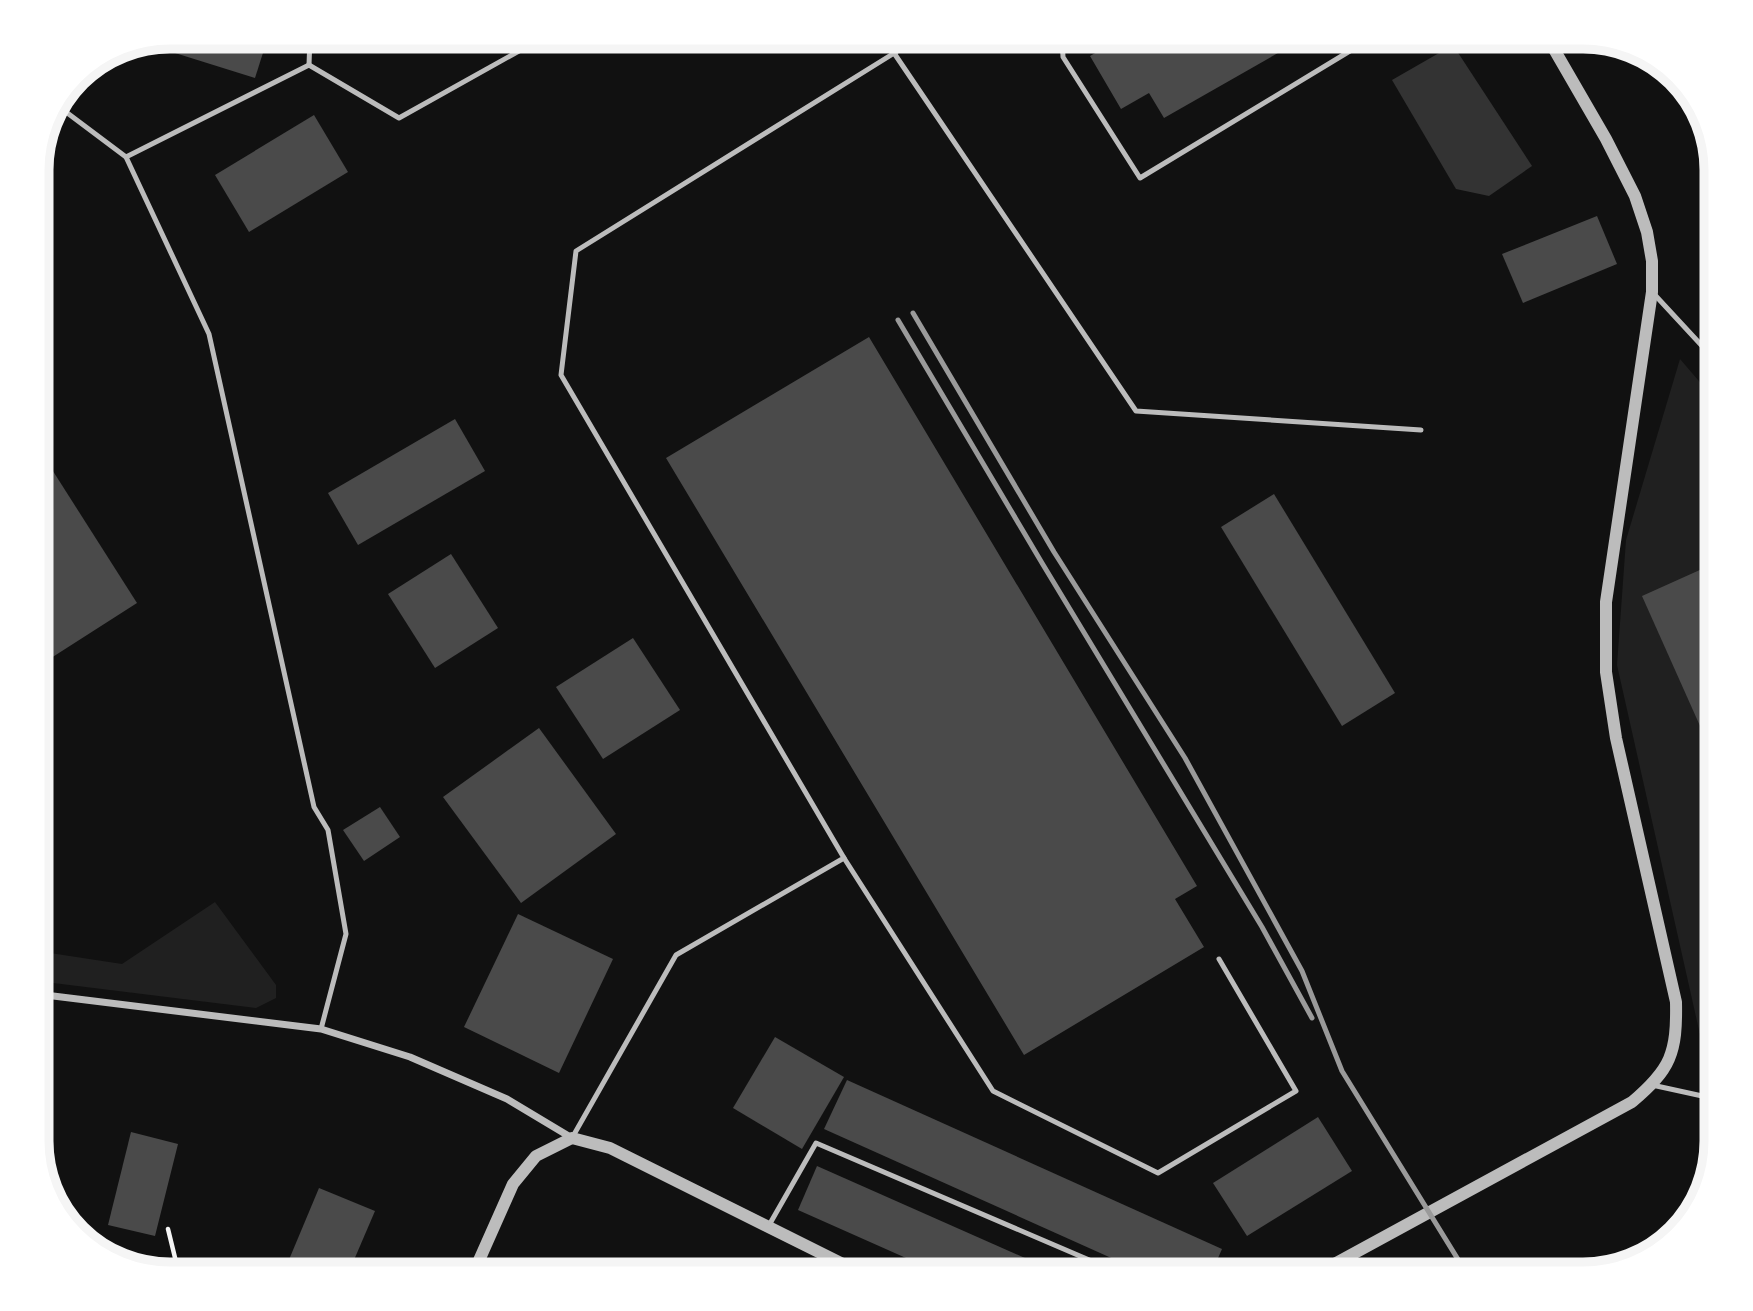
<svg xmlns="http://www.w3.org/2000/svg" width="1753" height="1311" font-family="Georgia,serif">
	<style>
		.green { fill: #202020 }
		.water { fill: #333 }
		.building { fill: #4a4a4a }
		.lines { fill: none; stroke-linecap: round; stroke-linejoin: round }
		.path { stroke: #f5f5f5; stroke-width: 4.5 }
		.service { stroke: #bcbcbc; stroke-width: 5 }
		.minor { stroke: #bcbcbc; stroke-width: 7 }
		.tertiary { stroke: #bcbcbc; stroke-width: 12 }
		.rail { stroke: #9a9a9a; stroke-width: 5 }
		.rim { fill: none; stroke: #f5f5f5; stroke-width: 9 }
	</style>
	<rect width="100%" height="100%" fill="#111"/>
	<g class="green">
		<polygon points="1680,359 1716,401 1716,1088 1707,1089 1701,1039 1617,665 1626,540"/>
		<polygon points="215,902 276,985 276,998 256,1008 37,981 37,951 122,964"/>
	</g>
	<polygon class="water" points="1453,45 1532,166 1489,196 1456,189 1392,80"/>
	<g class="building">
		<polygon points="180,37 268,37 255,78 175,53"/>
		<polygon points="457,37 483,37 464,48"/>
		<polygon points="1123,37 1306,37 1164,118 1149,93 1121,109 1090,56"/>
		<polygon points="314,115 348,172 249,232 215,175"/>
		<polygon points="1597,216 1617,264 1523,303 1502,254"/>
		<polygon points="869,337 1197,886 1175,899 1204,947 1024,1055 666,458"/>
		<polygon points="455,419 485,471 358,545 328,493"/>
		<polygon points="37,446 137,603 37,667"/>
		<polygon points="1274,494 1395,693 1342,726 1221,527"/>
		<polygon points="451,554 498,628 435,668 388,594"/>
		<polygon points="1702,569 1716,601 1716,754 1713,755 1642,596"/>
		<polygon points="633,638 680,710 603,759 556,687"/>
		<polygon points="539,728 616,834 521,903 443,797"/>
		<polygon points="380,807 400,837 364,861 343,830"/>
		<polygon points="518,914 613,959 559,1073 464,1027"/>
		<polygon points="775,1037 844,1077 802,1149 733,1108"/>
		<polygon points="847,1080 1222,1249 1211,1274 1147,1274 824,1129"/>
		<polygon points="1318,1117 1352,1171 1247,1236 1213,1183"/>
		<polygon points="131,1132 178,1144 155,1236 108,1225"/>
		<polygon points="817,1166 1061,1274 942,1274 798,1210"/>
		<polygon points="319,1188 375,1211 348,1274 283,1274"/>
	</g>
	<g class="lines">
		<polyline class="path" points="168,1229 179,1274"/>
		<g class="service">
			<polyline points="1062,37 1063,57 1140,178 1373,37"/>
			<polyline points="894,53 1136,411 1421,430"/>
			<polyline points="309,65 399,118 544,37"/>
			<polyline points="309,65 310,37"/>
			<polyline points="49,115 58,106 126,157 209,334 314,807 328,830 346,934 321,1029"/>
			<polyline points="126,157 309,65"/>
			<polyline points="1654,294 1716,361"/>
			<polyline points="844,858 993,1091 1158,1173 1296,1091 1219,959"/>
			<polyline points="1652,1085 1716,1099"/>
			<polyline points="572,1138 676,955 844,858 561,375 576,251 920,37"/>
			<polyline points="768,1227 816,1143 1122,1274"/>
		</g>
		<polyline class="minor" points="37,994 321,1029 410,1057 507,1099 572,1138"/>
		<g class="tertiary">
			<polyline points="473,1274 513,1184 536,1156 572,1138 610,1148 863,1274"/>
			<path d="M1316,1274L1632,1102C1671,1069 1677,1053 1676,1002L1616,738L1606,672V602L1652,292V261L1647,232L1635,196L1606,139L1547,37"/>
		</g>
		<g class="rail">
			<polyline points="913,313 1054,552 1185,758 1302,971 1342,1071 1467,1274"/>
			<polyline points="898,320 1042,563 1262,927 1312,1018"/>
		</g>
	</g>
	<path d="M0 0H1753V1311H0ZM170 49H1583A121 121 0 0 1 1704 170V1141A121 121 0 0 1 1583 1262H170A121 121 0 0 1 49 1141V170A121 121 0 0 1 170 49Z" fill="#fff" fill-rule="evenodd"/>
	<path class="rim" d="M170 49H1583A121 121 0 0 1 1704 170V1141A121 121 0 0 1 1583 1262H170A121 121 0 0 1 49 1141V170A121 121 0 0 1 170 49Z"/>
</svg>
